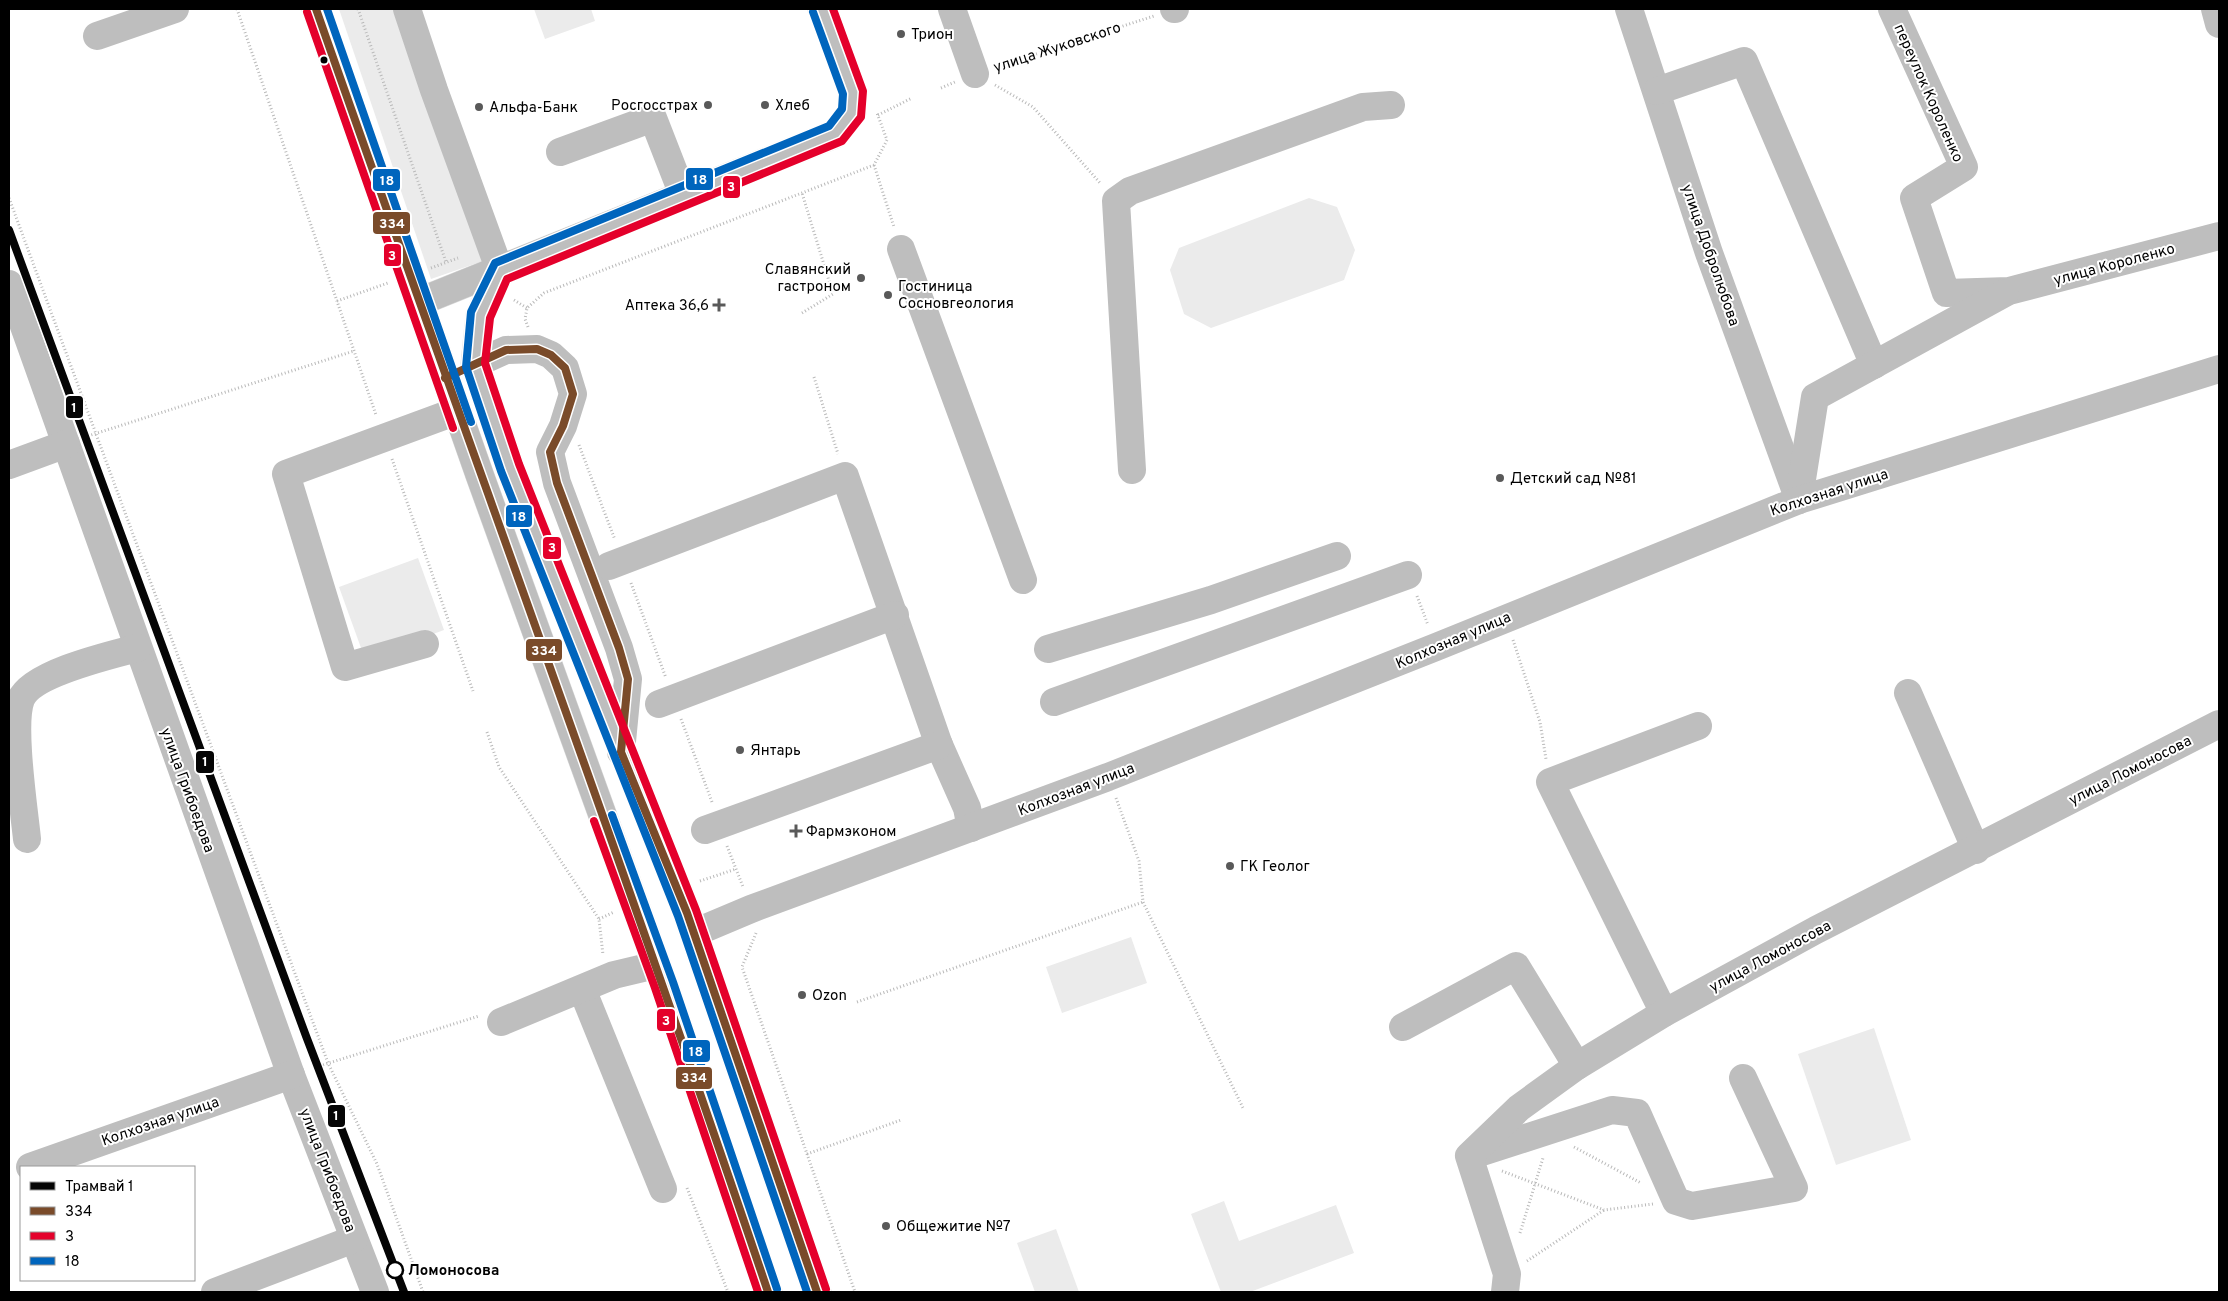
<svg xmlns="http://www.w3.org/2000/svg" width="2228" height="1301" font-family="Overpass,sans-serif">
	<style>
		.green { fill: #ebebeb }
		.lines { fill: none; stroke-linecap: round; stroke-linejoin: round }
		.major-casing { stroke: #dbdbdb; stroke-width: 29 }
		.path { stroke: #b9b9b9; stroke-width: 3; stroke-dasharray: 1 2.5; stroke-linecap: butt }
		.minor { stroke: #bebebe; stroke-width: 28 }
		.major { stroke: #bebebe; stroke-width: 28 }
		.bus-1-casing { stroke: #fff; stroke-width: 11 }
		.bus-2-casing { stroke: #fff; stroke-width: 11 }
		.bus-3-casing { stroke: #fff; stroke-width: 11 }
		.bus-1 { stroke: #7a4b2a; stroke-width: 8 }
		.bus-2 { stroke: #e4002b; stroke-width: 8 }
		.bus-3 { stroke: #0065bd; stroke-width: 8 }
		.tram-1-casing { stroke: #fff; stroke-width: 11 }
		.tram-1 { stroke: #050505; stroke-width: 8 }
		.poi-dot { fill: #595959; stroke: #fff; stroke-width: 2 }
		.bus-dot { fill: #000; stroke: #fff; stroke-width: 2 }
		.stop-dot { fill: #fff; stroke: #000; stroke-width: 2.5 }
		.labels { text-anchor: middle; stroke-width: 4; stroke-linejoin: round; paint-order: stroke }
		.poi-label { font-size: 15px; fill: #000; stroke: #fff; text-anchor: start }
		.street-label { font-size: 15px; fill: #000; stroke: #fff }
		.stop-label { font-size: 15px; font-weight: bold; fill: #000; stroke: #fff; text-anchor: start }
		.line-badge { stroke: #fff; stroke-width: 2 }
		.badge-label { font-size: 14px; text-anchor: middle; font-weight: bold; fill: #fff }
	</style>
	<rect width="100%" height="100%" fill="#fff"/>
	<g class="green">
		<polygon points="339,9 397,9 486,260 431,279"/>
		<polygon points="534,9 591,9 595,21 545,39"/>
		<polygon points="1309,198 1337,207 1355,250 1344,280 1211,328 1184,314 1170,270 1179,248"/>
		<polygon points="418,558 444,630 365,659 339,587"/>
		<polygon points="1131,937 1147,983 1062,1013 1046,967"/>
		<polygon points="1874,1028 1911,1140 1836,1165 1798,1054"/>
		<polygon points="1224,1201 1239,1241 1336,1205 1354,1253 1250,1292 1221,1292 1191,1214"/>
		<polygon points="1056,1229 1079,1292 1035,1292 1017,1243"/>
	</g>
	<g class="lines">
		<g class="major-casing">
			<g id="major">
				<polyline points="316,9 480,476 664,985 768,1292"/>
				<polyline points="500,271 480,315 475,364 510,467 687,913 817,1292"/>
				<polyline points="419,302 835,134 852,113 853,92 822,9"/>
			</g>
		</g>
		<g class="path">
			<polyline points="237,9 376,415"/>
			<polyline points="358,9 446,262"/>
			<polyline points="996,67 1154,16"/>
			<polyline points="995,85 1033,107 1101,184"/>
			<polyline points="941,88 955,82"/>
			<polyline points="878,115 912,98"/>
			<polyline points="874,165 894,227"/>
			<polyline points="9,198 328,1063 377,1164 423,1292"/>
			<polyline points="431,268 458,258"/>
			<polyline points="514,300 527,308"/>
			<polyline points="337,301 388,283"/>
			<polyline points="802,313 833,294 802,193"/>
			<polyline points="528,327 525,319 527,308 544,293 874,165 887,140 877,113"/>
			<polyline points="814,377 838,454"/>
			<polyline points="88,436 354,351"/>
			<polyline points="579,445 615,540"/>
			<polyline points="392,459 473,691"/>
			<polyline points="631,583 666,678"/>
			<polyline points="1417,596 1428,625"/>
			<polyline points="1513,640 1540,722 1546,759"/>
			<polyline points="681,719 712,802"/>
			<polyline points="487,732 499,767 599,919 603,955"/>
			<polyline points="1116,798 1139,861 1143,902 1244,1110"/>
			<polyline points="727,846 743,887"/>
			<polyline points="700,881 736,869"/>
			<polyline points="599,919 614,912"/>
			<polyline points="756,933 742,967 855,1292"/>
			<polyline points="857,1002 1143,902"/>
			<polyline points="313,1068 479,1016"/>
			<polyline points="1574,1147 1641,1183"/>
			<polyline points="807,1154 901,1120"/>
			<polyline points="1502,1171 1604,1210 1653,1204"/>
			<polyline points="687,1188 728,1292"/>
			<polyline points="1520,1233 1543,1158"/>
			<polyline points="1527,1261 1604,1210"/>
		</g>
		<g class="minor">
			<polyline points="407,9 434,90 500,271"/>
			<polyline points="952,9 975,74"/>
			<polyline points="1174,9 1175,9"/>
			<polyline points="1629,9 1709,253 1799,500"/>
			<polyline points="1892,9 1964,167 1914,198 1946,293 2009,291 2219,236"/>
			<polyline points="2215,9 2219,24"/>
			<polyline points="97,36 175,9"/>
			<polyline points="1657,91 1744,61 1874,365"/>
			<polyline points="560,152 653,118 683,195"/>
			<polyline points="901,249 1023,580"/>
			<polyline points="9,284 291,1075 375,1292"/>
			<polyline points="475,364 506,350 537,349 551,355 565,368 573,394 563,426 550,452 557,483 619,648 628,679 621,752"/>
			<polyline points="9,465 66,444"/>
			<polyline points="1132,470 1116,201 1130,191 1363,107 1391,105"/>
			<polyline points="1799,498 1815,397 2005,293"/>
			<polyline points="609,566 845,476 939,745 967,808 971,828"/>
			<polyline points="425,644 345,667 286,474 457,411"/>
			<polyline points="1048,649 1211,600 1337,556"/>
			<polyline points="1908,693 1976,850"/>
			<polyline points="1054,702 1408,575"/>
			<polyline points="659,704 895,615"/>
			<polyline points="705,830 939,745"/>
			<path d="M27,839C24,809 11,724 21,699C32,673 111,655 137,648"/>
			<polyline points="694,933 751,909 1108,777 1436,647 1799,500 2219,369"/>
			<polyline points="582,989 663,1189"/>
			<polyline points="1664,1013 1550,782 1698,726"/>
			<polyline points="501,1022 614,975 656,965"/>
			<polyline points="1403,1027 1516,966 1577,1066"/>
			<polyline points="1476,1154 1612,1110 1637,1113 1676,1201 1692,1206 1794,1188 1743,1078"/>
			<polyline points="30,1167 291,1075"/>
			<polyline points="215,1292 354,1239"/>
			<polyline points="1505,1292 1507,1274 1469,1156 1519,1108 1577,1066 1664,1013 1816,930 2219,724"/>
		</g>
		<use href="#major" class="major"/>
		<g class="bus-1-casing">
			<g id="bus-1">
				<path d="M316,9C466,437 623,863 768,1292"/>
				<polyline points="445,378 506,350 537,349 551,355 565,368 573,394 563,426 550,452 557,483 619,648 628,679 621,752 687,913 817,1292"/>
			</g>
		</g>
		<g class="bus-2-casing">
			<g id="bus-2">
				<polyline points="307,12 453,428"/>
				<polyline points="594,821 655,988 758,1292"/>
				<polyline points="826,1289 696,910 519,464 485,363 490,318 507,279 842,141 861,117 863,91 833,9"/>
			</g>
		</g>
		<g class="bus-3-casing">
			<g id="bus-3">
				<polyline points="327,9 471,422"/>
				<polyline points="612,815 673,982 777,1289"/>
				<polyline points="807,1292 678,916 501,471 466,367 471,312 495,263 829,126 842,109 843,94 813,12"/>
			</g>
		</g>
		<use href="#bus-1" class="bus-1"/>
		<use href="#bus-2" class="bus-2"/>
		<use href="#bus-3" class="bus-3"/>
		<g class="tram-1-casing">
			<polyline id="tram-1" points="9,230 306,1036 404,1292"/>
		</g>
		<use href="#tram-1" class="tram-1"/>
	</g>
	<g class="poi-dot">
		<circle cx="901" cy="34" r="5"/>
		<circle cx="708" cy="105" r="5"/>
		<circle cx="765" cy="105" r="5"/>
		<circle cx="479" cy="107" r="5"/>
		<circle cx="861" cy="278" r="5"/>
		<circle cx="888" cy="295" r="5"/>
		<path d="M716.5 297.5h5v5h5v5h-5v5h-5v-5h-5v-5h5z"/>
		<circle cx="1500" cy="478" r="5"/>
		<circle cx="740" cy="750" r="5"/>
		<path d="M793.5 823.5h5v5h5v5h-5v5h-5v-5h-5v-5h5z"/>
		<circle cx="1230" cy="866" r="5"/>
		<circle cx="802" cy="995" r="5"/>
		<circle cx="886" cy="1226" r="5"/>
	</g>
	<circle class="bus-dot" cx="324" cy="60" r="4.5"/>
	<circle class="stop-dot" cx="395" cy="1270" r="8"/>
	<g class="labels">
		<g class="poi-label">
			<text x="911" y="39">Трион</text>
			<text x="698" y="110" text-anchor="end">Росгосстрах</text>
			<text x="775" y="110">Хлеб</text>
			<text x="489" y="112">Альфа-Банк</text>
			<text x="851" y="274" text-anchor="end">Славянский<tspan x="851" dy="17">гастроном</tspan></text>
			<text x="898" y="291">Гостиница<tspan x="898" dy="17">Сосновгеология</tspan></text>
			<text x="709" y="310" text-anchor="end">Аптека 36,6</text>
			<text x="1510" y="483">Детский сад №81</text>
			<text x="750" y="755">Янтарь</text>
			<text x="806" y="836">Фармэконом</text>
			<text x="1240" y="871">ГК Геолог</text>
			<text x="812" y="1000">Ozon</text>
			<text x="896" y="1231">Общежитие №7</text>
		</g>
		<g class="street-label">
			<text transform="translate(1057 47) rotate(-18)" y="5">улица Жуковского</text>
			<text transform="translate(1929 93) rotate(66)" y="5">переулок Короленко</text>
			<text transform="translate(1711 255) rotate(71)" y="5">улица Добролюбова</text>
			<text transform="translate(2114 264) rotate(-15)" y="5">улица Короленко</text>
			<text transform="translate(1829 492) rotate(-18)" y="5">Колхозная улица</text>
			<text transform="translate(1453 640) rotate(-23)" y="5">Колхозная улица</text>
			<text transform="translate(2130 770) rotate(-27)" y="5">улица Ломоносова</text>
			<text transform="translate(1076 789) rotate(-21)" y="5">Колхозная улица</text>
			<text transform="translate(188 790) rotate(70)" y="5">улица Грибоедова</text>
			<text transform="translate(1770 956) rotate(-28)" y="5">улица Ломоносова</text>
			<text transform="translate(160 1121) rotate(-19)" y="5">Колхозная улица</text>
			<text transform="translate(328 1170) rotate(69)" y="5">улица Грибоедова</text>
		</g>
		<g class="stop-label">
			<text x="408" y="1275">Ломоносова</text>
		</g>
	</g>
	<g class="line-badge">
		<rect x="685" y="167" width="29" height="24" rx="5" fill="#0065bd"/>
		<rect x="372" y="168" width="29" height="24" rx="5" fill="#0065bd"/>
		<rect x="722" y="175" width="19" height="24" rx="5" fill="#e4002b"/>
		<rect x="372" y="211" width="39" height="24" rx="5" fill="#7a4b2a"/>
		<rect x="383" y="243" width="19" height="24" rx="5" fill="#e4002b"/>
		<rect x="65" y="395" width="19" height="24" rx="5" fill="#050505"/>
		<rect x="505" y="504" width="28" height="24" rx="5" fill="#0065bd"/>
		<rect x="542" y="536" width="20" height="24" rx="5" fill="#e4002b"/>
		<rect x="525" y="638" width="38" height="24" rx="5" fill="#7a4b2a"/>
		<rect x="195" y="750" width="20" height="24" rx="5" fill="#050505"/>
		<rect x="656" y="1008" width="20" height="24" rx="5" fill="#e4002b"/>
		<rect x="682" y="1039" width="29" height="24" rx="5" fill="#0065bd"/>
		<rect x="675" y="1066" width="38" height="24" rx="5" fill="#7a4b2a"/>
		<rect x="327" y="1104" width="19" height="24" rx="5" fill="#050505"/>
	</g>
	<g class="badge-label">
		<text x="700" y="184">18</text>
		<text x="387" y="185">18</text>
		<text x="731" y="191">3</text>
		<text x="392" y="228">334</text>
		<text x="392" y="260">3</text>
		<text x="74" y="412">1</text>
		<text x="519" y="521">18</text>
		<text x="552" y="552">3</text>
		<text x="544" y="655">334</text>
		<text x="205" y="766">1</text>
		<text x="666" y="1025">3</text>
		<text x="696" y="1056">18</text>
		<text x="694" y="1082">334</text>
		<text x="336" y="1120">1</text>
	</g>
	<rect width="2228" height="1301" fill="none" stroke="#000000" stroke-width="20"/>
	<rect x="20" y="1166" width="175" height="115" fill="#ffffff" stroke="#999999"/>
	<rect x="30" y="1182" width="25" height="8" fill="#050505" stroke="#999999"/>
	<text x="65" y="1191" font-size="15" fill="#000000">Трамвай 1</text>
	<rect x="30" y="1207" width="25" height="8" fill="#7a4b2a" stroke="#999999"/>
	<text x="65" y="1216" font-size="15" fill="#000000">334</text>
	<rect x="30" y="1232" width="25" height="8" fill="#e4002b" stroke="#999999"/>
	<text x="65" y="1241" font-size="15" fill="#000000">3</text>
	<rect x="30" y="1257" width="25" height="8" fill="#0065bd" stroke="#999999"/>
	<text x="65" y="1266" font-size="15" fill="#000000">18</text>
</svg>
